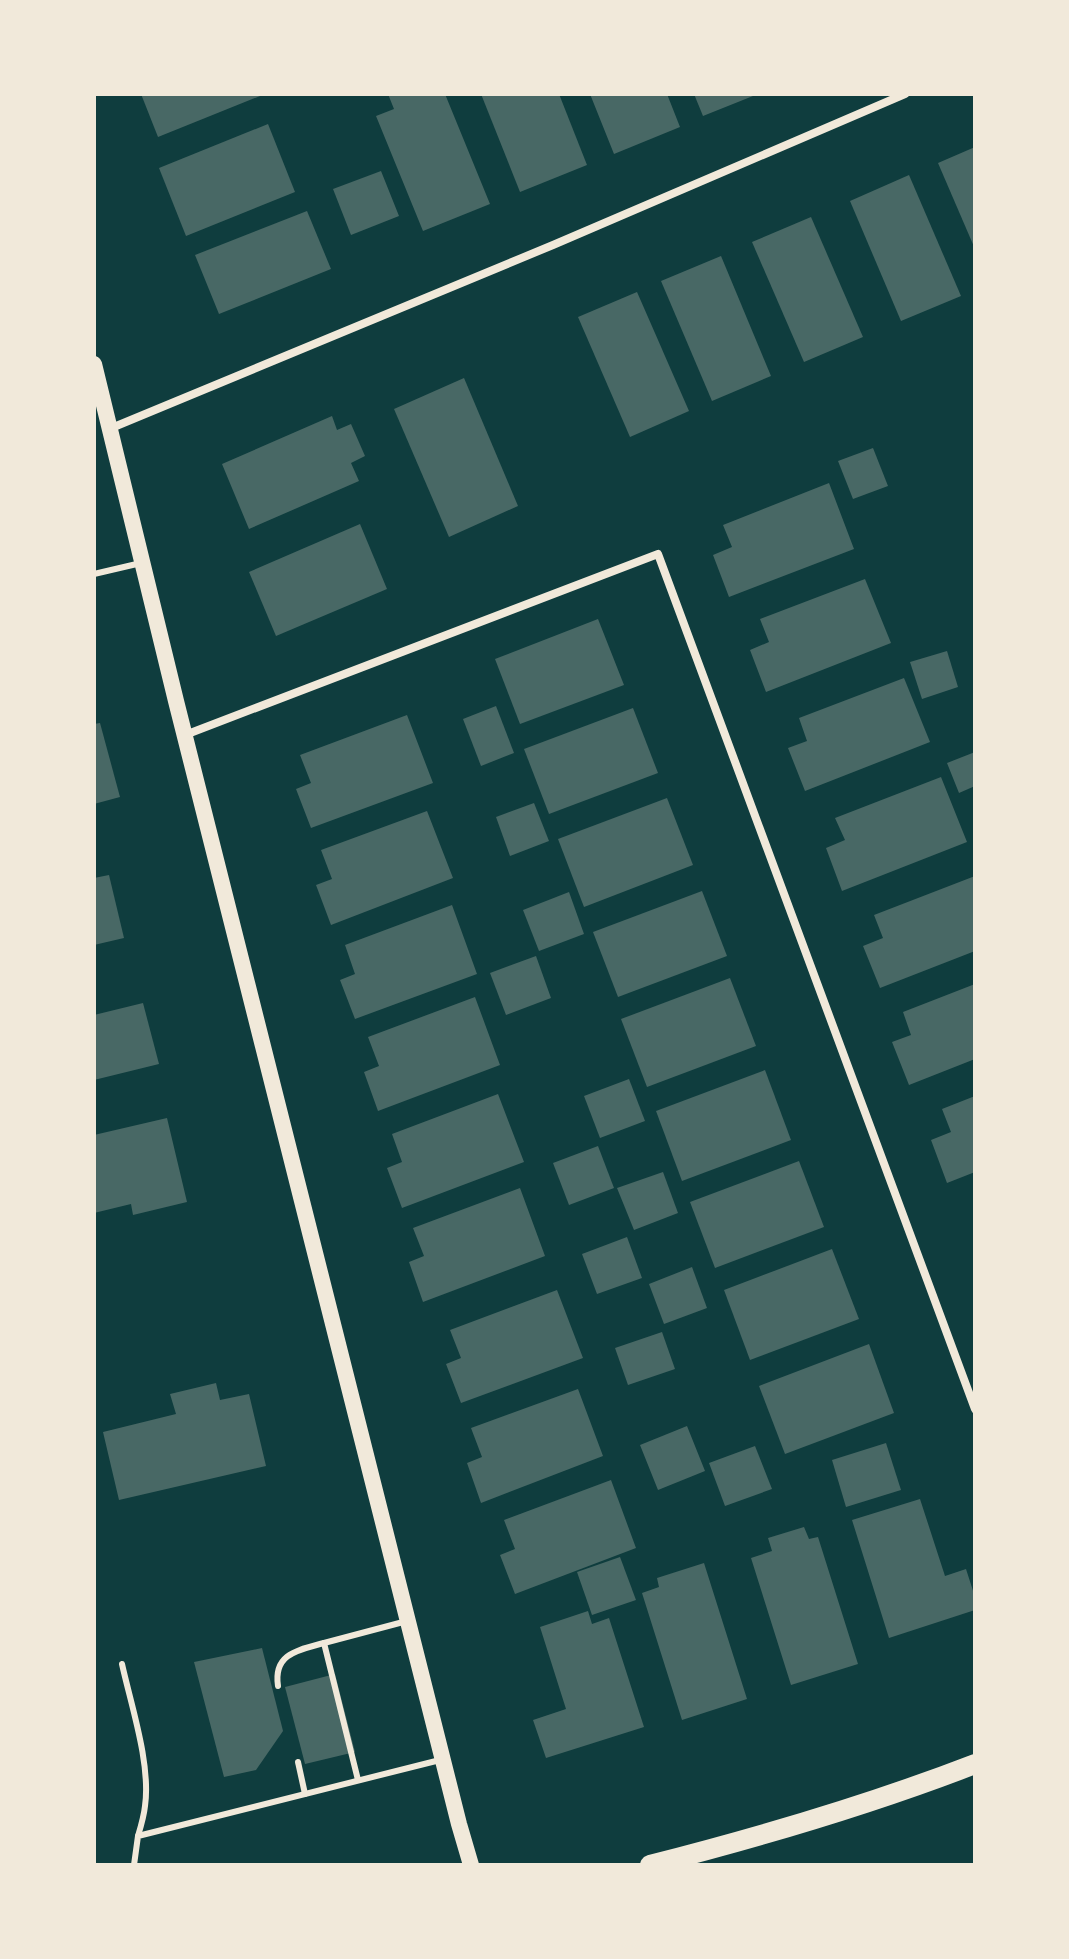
<svg xmlns="http://www.w3.org/2000/svg" width="1069" height="1959" font-family="'Crimson Pro',serif">
	<style>
		.building { fill: #486865 }
		.lines { fill: none; stroke-linecap: round; stroke-linejoin: round }
		.service { stroke: #f1e9da; stroke-width: 6 }
		.minor { stroke: #f1e9da; stroke-width: 8 }
		.secondary { stroke: #f1e9da; stroke-width: 16 }
		.primary { stroke: #f1e9da; stroke-width: 20 }
	</style>
	<rect width="100%" height="100%" fill="#0f3d3e"/>
	<g class="building">
		<polygon points="141,94 265,94 158,137"/>
		<polygon points="388,94 445,94 490,204 423,231 376,116 394,109"/>
		<polygon points="481,94 559,94 587,165 520,192"/>
		<polygon points="590,94 667,94 680,127 614,154"/>
		<polygon points="694,94 758,94 703,116"/>
		<polygon points="268,124 295,192 186,236 159,168"/>
		<polygon points="975,147 975,249 938,163"/>
		<polygon points="381,171 399,216 351,235 333,189"/>
		<polygon points="909,175 961,296 901,321 850,201"/>
		<polygon points="307,211 331,269 219,314 195,255"/>
		<polygon points="811,217 863,337 804,362 752,242"/>
		<polygon points="721,256 771,376 712,401 661,281"/>
		<polygon points="637,292 689,411 630,437 578,317"/>
		<polygon points="464,378 518,506 449,537 394,409"/>
		<polygon points="332,416 337,430 351,424 365,456 351,463 359,481 249,529 222,464"/>
		<polygon points="873,448 888,486 853,499 838,461"/>
		<polygon points="829,483 854,549 729,597 713,555 732,547 723,525"/>
		<polygon points="360,524 387,589 276,636 249,572"/>
		<polygon points="865,579 891,643 766,692 750,650 769,642 760,619"/>
		<polygon points="598,619 624,685 520,724 495,659"/>
		<polygon points="947,651 958,687 922,699 910,662"/>
		<polygon points="904,678 930,742 805,791 788,748 807,741 799,718"/>
		<polygon points="496,706 514,753 481,766 463,719"/>
		<polygon points="633,708 658,773 549,814 524,749"/>
		<polygon points="407,715 433,783 311,828 296,789 311,783 300,755"/>
		<polygon points="100,723 120,797 94,804 94,724"/>
		<polygon points="975,752 975,786 959,793 947,763"/>
		<polygon points="941,777 967,842 842,891 826,848 845,840 835,818"/>
		<polygon points="667,798 693,865 584,907 558,839"/>
		<polygon points="534,803 549,841 510,856 496,817"/>
		<polygon points="427,811 453,878 331,925 316,885 332,879 321,850"/>
		<polygon points="109,875 124,938 94,945 94,878"/>
		<polygon points="975,876 975,951 880,988 863,946 883,938 874,915"/>
		<polygon points="702,891 727,956 618,997 593,932"/>
		<polygon points="569,892 584,934 539,951 523,910"/>
		<polygon points="452,905 477,974 355,1019 340,980 355,974 345,945"/>
		<polygon points="536,956 551,998 506,1015 490,973"/>
		<polygon points="730,978 756,1046 647,1087 621,1019"/>
		<polygon points="975,984 975,1059 909,1085 892,1042 911,1035 903,1012"/>
		<polygon points="475,997 500,1065 378,1111 364,1072 379,1066 368,1037"/>
		<polygon points="143,1003 159,1064 94,1080 94,1015"/>
		<polygon points="765,1070 791,1140 682,1181 656,1111"/>
		<polygon points="629,1079 645,1121 600,1138 584,1096"/>
		<polygon points="498,1094 524,1162 402,1208 387,1168 402,1162 392,1134"/>
		<polygon points="975,1096 975,1172 947,1183 931,1140 951,1132 942,1109"/>
		<polygon points="167,1118 187,1202 133,1215 131,1204 94,1213 94,1135"/>
		<polygon points="598,1146 614,1188 569,1205 553,1163"/>
		<polygon points="799,1161 824,1227 715,1268 690,1202"/>
		<polygon points="663,1172 678,1213 634,1230 617,1188"/>
		<polygon points="520,1188 545,1256 423,1302 409,1262 424,1256 413,1228"/>
		<polygon points="627,1237 642,1278 597,1294 582,1254"/>
		<polygon points="832,1249 859,1319 750,1360 724,1290"/>
		<polygon points="692,1267 707,1308 664,1324 649,1284"/>
		<polygon points="557,1290 583,1358 461,1403 446,1364 461,1358 450,1330"/>
		<polygon points="662,1332 675,1369 628,1385 615,1348"/>
		<polygon points="869,1344 894,1413 785,1454 759,1386"/>
		<polygon points="216,1383 220,1400 249,1394 266,1466 119,1500 103,1432 176,1414 170,1394"/>
		<polygon points="578,1389 603,1456 481,1503 467,1463 482,1457 471,1428"/>
		<polygon points="687,1426 705,1471 658,1490 640,1445"/>
		<polygon points="886,1443 901,1490 846,1507 832,1460"/>
		<polygon points="755,1446 772,1489 725,1506 709,1463"/>
		<polygon points="611,1480 636,1548 515,1594 500,1555 515,1549 504,1520"/>
		<polygon points="920,1499 945,1576 966,1569 975,1597 975,1610 889,1638 852,1520"/>
		<polygon points="804,1527 809,1539 818,1537 858,1664 791,1685 751,1558 772,1551 768,1538"/>
		<polygon points="620,1557 636,1600 592,1615 577,1572"/>
		<polygon points="704,1563 747,1699 682,1720 642,1593 659,1587 657,1578"/>
		<polygon points="588,1611 592,1624 609,1618 644,1727 546,1758 533,1720 566,1709 540,1627"/>
		<polygon points="262,1648 283,1731 256,1770 224,1777 194,1662"/>
		<polygon points="335,1674 355,1752 305,1764 285,1687"/>
	</g>
	<g class="lines">
		<g class="service">
			<polyline points="94,574 141,563"/>
			<path d="M122,1664C131,1705 151,1764 145,1806C144,1816 141,1826 138,1836"/>
			<path d="M278,1686C273,1653 299,1650 324,1643"/>
			<polyline points="298,1762 305,1794"/>
			<polyline points="358,1780 324,1643 407,1621"/>
			<polyline points="134,1865 138,1836 440,1760"/>
		</g>
		<g class="minor">
			<polyline points="109,429 553,245 905,94"/>
			<polyline points="185,735 658,554 975,1409"/>
		</g>
		<polyline class="secondary" points="94,364 176,701 459,1824 471,1865"/>
		<path class="primary" d="M650,1865C760,1837 869,1805 975,1764"/>
	</g>
	<rect width="1069" height="1959" fill="none" stroke="#f1e9da" stroke-width="192"/>
</svg>
